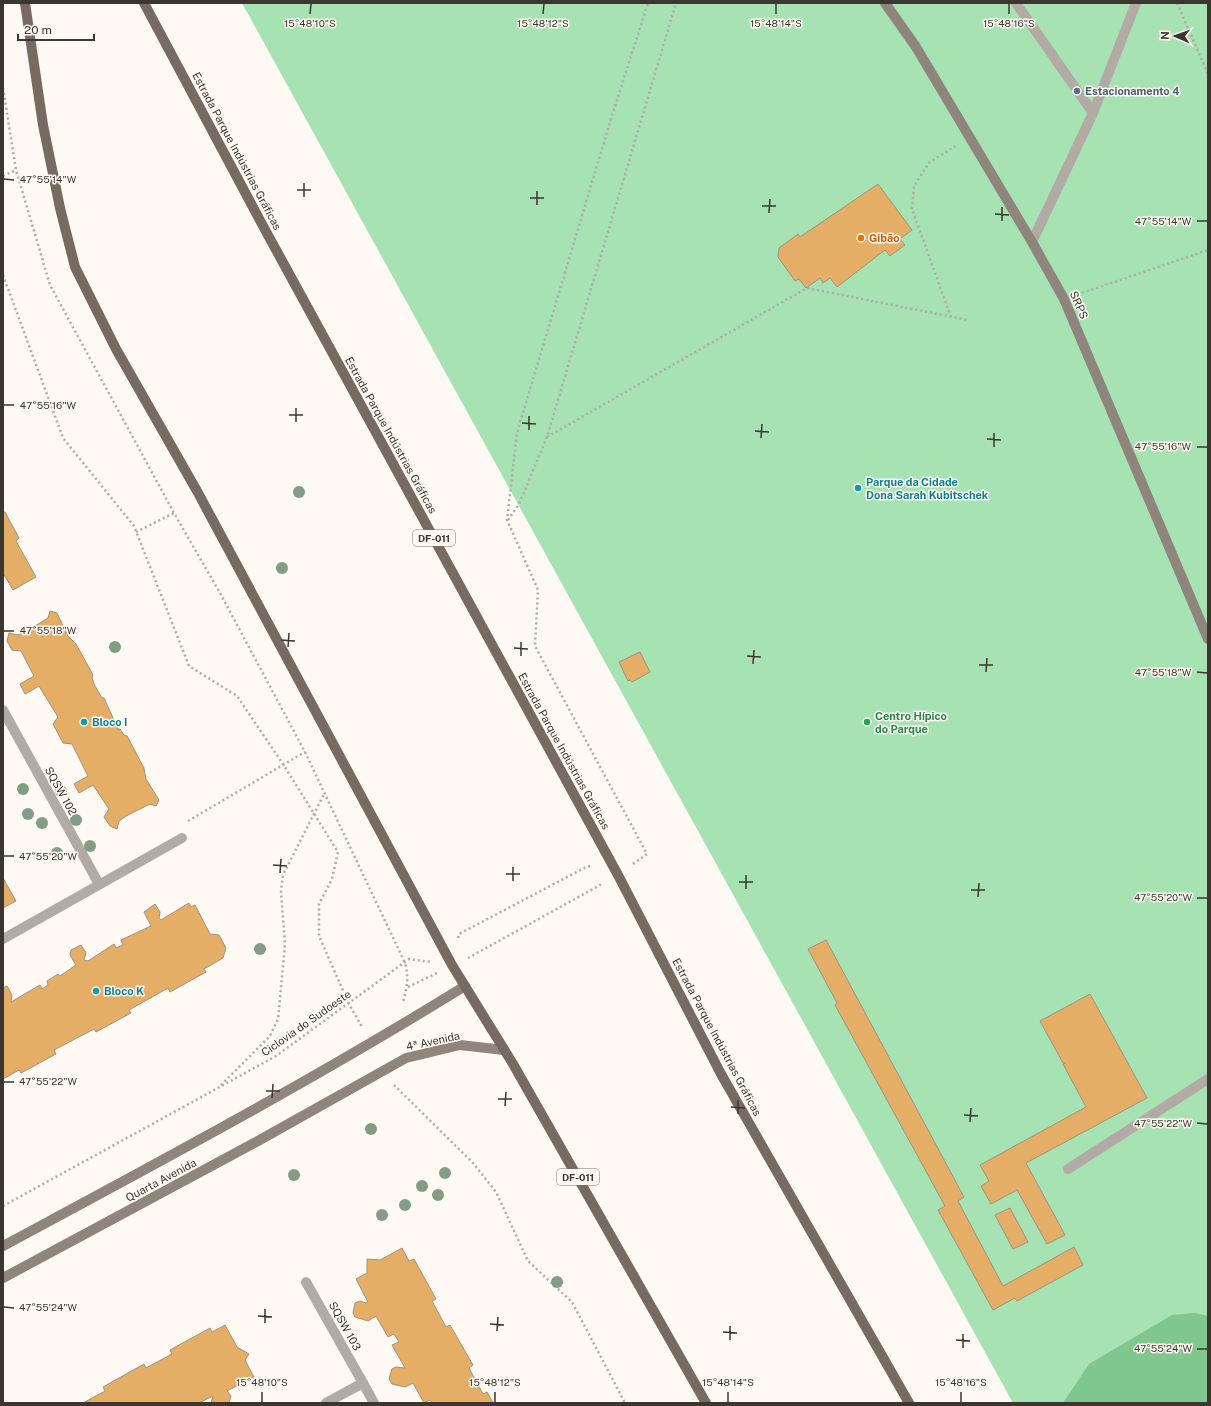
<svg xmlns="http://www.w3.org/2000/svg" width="1211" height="1406" font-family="'Public Sans',sans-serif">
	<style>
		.green { fill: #a7e2b3 }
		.forest { fill: #7fc78f }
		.building { fill: #e4ae66; stroke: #9e9283 }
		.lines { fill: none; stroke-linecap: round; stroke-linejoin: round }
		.path { stroke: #afaaa3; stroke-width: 2.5; stroke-dasharray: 2 3; stroke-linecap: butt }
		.service { stroke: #b2aba5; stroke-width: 10 }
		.minor { stroke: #b2aba5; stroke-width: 10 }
		.secondary { stroke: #90857d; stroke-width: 10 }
		.primary { stroke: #776a60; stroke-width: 10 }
		.tree { fill: #829d85 }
		.ticks { fill: none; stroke: #3b362f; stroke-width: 1.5 }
		.service-dot { fill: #5c6f8a; stroke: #fef9f2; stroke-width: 1.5 }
		.food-dot { fill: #e8710a; stroke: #fef9f2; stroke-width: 1.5 }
		.culture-dot { fill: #0f9aa8; stroke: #fef9f2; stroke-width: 1.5 }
		.leisure-dot { fill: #2e9e5b; stroke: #fef9f2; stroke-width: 1.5 }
		.labels { text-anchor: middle; stroke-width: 3; stroke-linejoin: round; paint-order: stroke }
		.shield { fill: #fef9f2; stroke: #76706a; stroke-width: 1 }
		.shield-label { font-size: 10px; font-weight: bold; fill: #3b362f }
		.service-label { font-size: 11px; font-weight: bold; fill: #4e5e75; stroke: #fef9f2; text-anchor: start }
		.street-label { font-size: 11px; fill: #3b362f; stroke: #fef9f2 }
		.food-label { font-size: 11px; font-weight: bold; fill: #c56008; stroke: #fef9f2; text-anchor: start }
		.culture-label { font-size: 11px; font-weight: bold; fill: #0d838f; stroke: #fef9f2; text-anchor: start }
		.leisure-label { font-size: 11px; font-weight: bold; fill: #27864d; stroke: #fef9f2; text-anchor: start }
		.ticks-label { font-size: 10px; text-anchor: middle; fill: #3b362f; stroke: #fef9f2; stroke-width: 3; stroke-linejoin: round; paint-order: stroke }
	</style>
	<rect width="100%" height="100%" fill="#fef9f2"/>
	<polygon class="green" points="242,3 1208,3 1208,1403 1013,1403"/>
	<polygon class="forest" points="1195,1313 1208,1316 1208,1403 1063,1403 1089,1364 1172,1315"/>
	<g class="building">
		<polygon points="878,184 912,230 900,239 905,245 890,256 885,250 837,287 830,278 823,283 820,278 806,288 799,279 795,281 778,257 779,248 798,234 800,237"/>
		<polygon points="3,512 5,512 19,538 16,541 36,577 13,590 3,573"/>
		<polygon points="50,611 57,613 68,636 76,644 93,675 92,678 95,686 102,698 104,698 118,729 120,729 124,735 127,736 144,768 146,779 159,800 156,806 150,804 126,816 119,821 117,829 110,826 104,817 109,809 93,785 79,793 74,784 88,776 72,744 63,743 53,724 58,717 39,686 25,694 20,684 34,676 21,651 12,650 7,641 9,633 17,635 25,632 48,618"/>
		<polygon points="640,652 650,672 632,682 630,680 628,681 619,662"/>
		<polygon points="3,878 16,901 3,908"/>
		<polygon points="189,903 191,907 195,905 210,934 219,935 226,948 223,958 204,969 206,972 170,992 168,988 129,1010 131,1013 96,1032 94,1029 54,1050 56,1054 21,1073 19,1070 3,1079 3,988 7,986 12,995 11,1002 40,985 42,989 48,985 47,981 58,974 60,976 76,965 70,955 71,950 81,945 86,953 84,960 88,961 114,944 116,948 123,945 121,940 151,926 144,912 155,904 160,912 159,918 161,920"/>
		<polygon points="826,940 964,1197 958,1201 1003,1286 1074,1247 1083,1265 1017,1301 1015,1298 993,1310 938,1210 945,1206 835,1005 837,1003 808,949"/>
		<polygon points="1090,994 1147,1098 1026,1163 1065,1235 1047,1244 1017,1190 991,1204 981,1186 989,1181 980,1165 1086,1107 1063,1064 1066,1063 1063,1063 1040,1021"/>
		<polygon points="1010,1208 1028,1242 1013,1249 995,1215"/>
		<polygon points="402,1248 409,1261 414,1259 436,1299 432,1301 446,1327 450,1325 473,1365 469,1368 483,1394 487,1392 493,1403 432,1403 430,1400 424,1403 413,1383 405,1387 392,1384 389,1379 392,1369 396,1367 405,1368 392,1345 399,1342 394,1334 388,1337 376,1316 368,1321 355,1317 353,1313 355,1303 360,1301 366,1303 368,1302 356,1279 367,1273 367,1259 380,1260"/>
		<polygon points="225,1325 237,1347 249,1354 245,1360 254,1377 227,1391 231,1396 229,1403 211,1403 213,1396 199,1403 83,1403 105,1391 103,1387 144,1364 146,1368 172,1354 170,1350 210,1328 212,1332"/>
	</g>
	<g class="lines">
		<g class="path">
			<polyline points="1177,3 1208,74"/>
			<path d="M3,88L16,170L50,285L174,513L220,593L305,752L405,963C409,977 407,988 403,1002"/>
			<polyline points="3,176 16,170"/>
			<polyline points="3,275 63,438 134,526 189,666 237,696 283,764 338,852 332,879 319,904 319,936 349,1004 362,1027"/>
			<polyline points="1082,293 1208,250"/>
			<polyline points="951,317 912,209 914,186 929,163 955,146"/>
			<polyline points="547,437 807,288 968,320"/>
			<polyline points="508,520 519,504 547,437 676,3"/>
			<polyline points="136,532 174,513"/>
			<polyline points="188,821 305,752"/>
			<polyline points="633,864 647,854 535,646 538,590 507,520 517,433 610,122 648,3"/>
			<polyline points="458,938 459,934 588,866 593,867"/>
			<polyline points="468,958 602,884"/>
			<polyline points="408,987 437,973"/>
			<polyline points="221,1085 270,1036 278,1019 285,945 281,891 283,875 324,794"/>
			<polyline points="394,1085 473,1163 496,1192 528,1261 572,1302 625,1403"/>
			<polyline points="3,1206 276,1056 409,959 431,962"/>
		</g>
		<g class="service">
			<polyline points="1016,3 1093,113"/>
			<polyline points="1032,242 1093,113 1136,3"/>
			<polyline points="1068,1169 1208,1079"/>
		</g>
		<g class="minor">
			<polyline points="3,710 99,884"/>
			<polyline points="3,939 182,838"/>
			<polyline points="306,1282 363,1383"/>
			<polyline points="326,1403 363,1383 374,1403"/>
		</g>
		<g class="secondary">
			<polyline points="885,3 916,47 1032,242 1064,299 1208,639"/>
			<path d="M3,1246C159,1162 315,1079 465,986"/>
			<polyline points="3,1278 258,1141 406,1058 460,1045 504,1050"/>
		</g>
		<g class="primary">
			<polyline points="25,3 43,125 60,208 75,267 116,349 197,491 452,965 513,1064 706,1403"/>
			<polyline points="144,3 263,226 618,875 721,1074 909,1403"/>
		</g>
	</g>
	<g class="tree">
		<circle cx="299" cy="492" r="6"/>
		<circle cx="282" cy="568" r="6"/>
		<circle cx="115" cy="647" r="6"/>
		<circle cx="23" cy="789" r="6"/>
		<circle cx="61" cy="791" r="6"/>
		<circle cx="28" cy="814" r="6"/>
		<circle cx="76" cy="820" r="6"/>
		<circle cx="42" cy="823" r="6"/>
		<circle cx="90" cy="846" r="6"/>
		<circle cx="57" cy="853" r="6"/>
		<circle cx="260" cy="949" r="6"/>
		<circle cx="371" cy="1129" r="6"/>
		<circle cx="445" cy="1173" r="6"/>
		<circle cx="294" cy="1175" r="6"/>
		<circle cx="422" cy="1186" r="6"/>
		<circle cx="438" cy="1195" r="6"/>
		<circle cx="405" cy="1205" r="6"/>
		<circle cx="382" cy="1215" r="6"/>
		<circle cx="557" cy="1282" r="6"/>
	</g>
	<path class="ticks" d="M310,14L311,4M543,14L544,4M776,14V4M1009,14V4M4,179L14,180M297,190H311M304,197V183M530,198H544M537,205V191M762,206H776M769,213L770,199M995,214L1009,215M1002,221V207M1197,221H1207M4,405H14M289,415H303M296,422V408M522,423L536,424M529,430V416M755,431L769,432M761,438L762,424M987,439L1001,440M994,447V433M1197,447H1207M4,631H14M281,640L295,641M288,647L289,633M514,648L528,649M521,656V642M747,656L761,657M753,664L754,650M979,665H993M986,672L987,658M1197,672L1207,673M4,856H14M273,865L287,866M280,873L281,859M506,874H520M513,881V867M739,882H753M746,889V875M971,890H985M978,897L979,883M1197,898H1207M4,1082H14M266,1091H280M272,1098L273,1084M498,1099H512M505,1106L506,1092M731,1107L745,1108M738,1114V1100M964,1115L978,1116M970,1122L971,1108M1197,1123L1207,1124M4,1307L14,1308M258,1316L272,1317M265,1323V1309M490,1324L504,1325M497,1331L498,1317M723,1332L737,1333M730,1340V1326M956,1340L970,1341M963,1348V1334M1197,1349H1207M262,1402V1392M495,1402V1392M728,1402V1392M961,1402V1392"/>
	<circle class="service-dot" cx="1077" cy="91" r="4"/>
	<circle class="food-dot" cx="861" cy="238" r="4"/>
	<g class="culture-dot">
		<circle cx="858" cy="488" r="4"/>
		<circle cx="84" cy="722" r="4"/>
		<circle cx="96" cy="991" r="4"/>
	</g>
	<circle class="leisure-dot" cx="867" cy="722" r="4"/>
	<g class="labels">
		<g class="shield">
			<rect x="413" y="530" width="42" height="16" rx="3"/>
			<rect x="557" y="1169" width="42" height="16" rx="3"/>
		</g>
		<g class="shield-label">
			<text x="434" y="542">DF-011</text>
			<text x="578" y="1181">DF-011</text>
		</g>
		<g class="service-label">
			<text x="1085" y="95">Estacionamento 4</text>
		</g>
		<g class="street-label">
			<text transform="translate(237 151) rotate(62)" y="4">Estrada Parque Indústrias Gráficas</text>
			<text transform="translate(1079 305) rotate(66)" y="4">SRPS</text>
			<text transform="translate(391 435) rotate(61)" y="4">Estrada Parque Indústrias Gráficas</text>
			<text transform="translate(564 751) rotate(61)" y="4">Estrada Parque Indústrias Gráficas</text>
			<text transform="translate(61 791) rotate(61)" y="4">SQSW 102</text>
			<text transform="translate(306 1023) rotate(-35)" y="4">Ciclovia do Sudoeste</text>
			<text transform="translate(717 1037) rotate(62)" y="4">Estrada Parque Indústrias Gráficas</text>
			<text transform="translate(433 1041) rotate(-12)" y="4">4ª Avenida</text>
			<text transform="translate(161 1180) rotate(-28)" y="4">Quarta Avenida</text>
			<text transform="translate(345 1326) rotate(61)" y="4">SQSW 103</text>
		</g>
		<g class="food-label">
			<text x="869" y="242">Gibão</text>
		</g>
		<g class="culture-label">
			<text x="866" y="486">Parque da Cidade<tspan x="866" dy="13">Dona Sarah Kubitschek</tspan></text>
			<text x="92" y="726">Bloco I</text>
			<text x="104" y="995">Bloco K</text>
		</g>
		<g class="leisure-label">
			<text x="875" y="720">Centro Hípico<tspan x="875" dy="13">do Parque</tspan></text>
		</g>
	</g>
	<g class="ticks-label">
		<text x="310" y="27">15°48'10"S</text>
		<text x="543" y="27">15°48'12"S</text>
		<text x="776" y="27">15°48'14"S</text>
		<text x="1009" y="27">15°48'16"S</text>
		<text x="48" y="183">47°55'14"W</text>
		<text x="1163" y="225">47°55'14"W</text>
		<text x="48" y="409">47°55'16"W</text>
		<text x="1163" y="450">47°55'16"W</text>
		<text x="48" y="634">47°55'18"W</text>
		<text x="1163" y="676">47°55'18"W</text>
		<text x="48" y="860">47°55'20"W</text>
		<text x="1163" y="901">47°55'20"W</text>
		<text x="48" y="1085">47°55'22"W</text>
		<text x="1163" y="1127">47°55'22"W</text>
		<text x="48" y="1311">47°55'24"W</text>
		<text x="1163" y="1352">47°55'24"W</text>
		<text x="262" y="1386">15°48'10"S</text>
		<text x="495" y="1386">15°48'12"S</text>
		<text x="728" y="1386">15°48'14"S</text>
		<text x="961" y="1386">15°48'16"S</text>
	</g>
	<rect width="1211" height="1406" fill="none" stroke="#3b362f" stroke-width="8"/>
	<g transform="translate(1175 36) rotate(272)" stroke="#fef9f2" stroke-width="3" paint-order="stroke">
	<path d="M0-3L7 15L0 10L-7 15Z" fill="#3b362f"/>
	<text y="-6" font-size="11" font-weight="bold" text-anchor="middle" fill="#3b362f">N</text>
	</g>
	<path d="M18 34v6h76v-6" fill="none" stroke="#3b362f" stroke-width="2"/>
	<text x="24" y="34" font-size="12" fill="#3b362f" stroke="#fef9f2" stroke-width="3" paint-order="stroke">20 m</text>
</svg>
